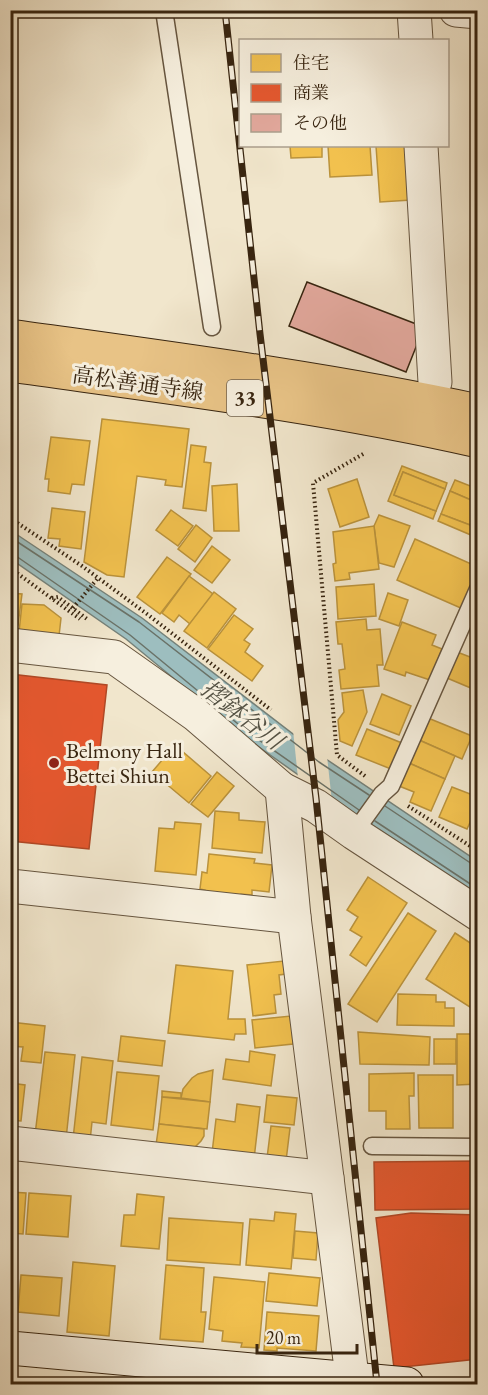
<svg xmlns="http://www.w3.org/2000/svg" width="488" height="1395" font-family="'EB Garamond','Noto Serif JP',serif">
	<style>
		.water { fill: #9dbebf; stroke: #758179; stroke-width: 1.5 }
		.pier { fill: #f1e6cc }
		.homes { fill: #f2c14e; stroke: #ba923b; stroke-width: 1.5 }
		.shops { fill: #e4572e; stroke: #b04825; stroke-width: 1.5 }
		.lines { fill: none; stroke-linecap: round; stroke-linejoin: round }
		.shore { stroke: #6a7268; stroke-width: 1.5 }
		.building { fill: #e1a79b; stroke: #382510; stroke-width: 1.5 }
		.lane-casing { stroke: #66553f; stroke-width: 19 }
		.street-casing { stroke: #66553f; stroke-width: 35 }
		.secondary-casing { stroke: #382510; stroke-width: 35 }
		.primary-casing { stroke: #382510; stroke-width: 35 }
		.path { stroke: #382510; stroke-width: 4; stroke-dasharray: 1.5 3; stroke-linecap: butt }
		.lane { stroke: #f6efde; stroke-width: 16 }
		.street { stroke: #f6efde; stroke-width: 33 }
		.secondary { stroke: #f6efde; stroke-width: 33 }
		.primary { stroke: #e8c386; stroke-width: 33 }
		.rail-casing { stroke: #382510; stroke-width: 7 }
		.rail { stroke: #f6efde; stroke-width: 4.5; stroke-dasharray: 14; stroke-linecap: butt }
		.poi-dot { fill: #8f2418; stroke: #f6efde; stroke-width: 2 }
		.labels { text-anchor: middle; stroke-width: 6; stroke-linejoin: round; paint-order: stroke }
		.shield { fill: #f6efde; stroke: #71624e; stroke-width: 1.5 }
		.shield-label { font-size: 21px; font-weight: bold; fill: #382510 }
		.street-label { font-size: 22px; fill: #382510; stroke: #f6efde }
		.poi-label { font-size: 22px; fill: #382510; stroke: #f6efde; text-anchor: start }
		.water-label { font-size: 24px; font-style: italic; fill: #565345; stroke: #f6efde }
	</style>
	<rect width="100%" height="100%" fill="#f1e6cc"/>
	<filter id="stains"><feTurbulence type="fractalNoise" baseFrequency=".00333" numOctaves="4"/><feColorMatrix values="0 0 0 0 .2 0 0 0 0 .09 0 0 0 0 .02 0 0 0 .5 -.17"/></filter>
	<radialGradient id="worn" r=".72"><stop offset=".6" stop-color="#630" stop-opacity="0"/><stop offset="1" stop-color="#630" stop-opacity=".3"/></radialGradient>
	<polygon class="water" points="10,530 142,618 323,757 477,861 477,896 348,810 246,738 126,639 11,559"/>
	<polygon class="pier" points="293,730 327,756 332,802 298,778"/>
	<g class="homes">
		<polygon points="290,146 322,146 322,157 291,158"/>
		<polygon points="328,146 370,146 372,175 330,177"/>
		<polygon points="376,146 407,146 411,200 380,202"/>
		<polygon points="102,419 189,429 182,487 165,485 166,480 137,476 124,577 107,575 84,562"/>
		<polygon points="51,437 90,441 84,485 72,484 70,494 48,491 49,479 45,479"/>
		<polygon points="191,445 206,447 204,462 211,463 206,511 183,508"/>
		<polygon points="402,466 447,483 445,489 403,472 394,495 436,511 433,519 388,501"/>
		<polygon points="403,472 445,489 436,511 394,495"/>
		<polygon points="357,479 369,517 340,527 328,489"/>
		<polygon points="455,480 478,489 478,503 450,491"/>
		<polygon points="237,484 239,531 214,531 212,486"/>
		<polygon points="450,491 478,503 478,528 441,514"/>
		<polygon points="52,508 85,512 81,549 59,546 60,539 48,538"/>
		<polygon points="171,510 193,526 178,546 156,530"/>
		<polygon points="441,514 478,528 478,538 438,521"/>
		<polygon points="379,515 410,526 394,567 379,563 374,526"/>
		<polygon points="196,525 212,538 195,562 178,549"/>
		<polygon points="374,526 379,569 349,573 350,579 335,581 333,564 336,563 333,532"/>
		<polygon points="415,539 478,567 478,576 463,609 397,580"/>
		<polygon points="212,546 230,560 212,583 194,570"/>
		<polygon points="167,557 191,574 160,614 137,597"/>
		<polygon points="189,576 213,594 190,624 179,615 174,622 162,613"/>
		<polygon points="374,584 376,616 338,619 336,587"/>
		<polygon points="214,592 236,609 207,648 184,631"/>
		<polygon points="10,593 22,594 18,625 10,625"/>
		<polygon points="388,593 408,600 399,626 379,619"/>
		<polygon points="22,604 44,605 61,618 59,636 19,632"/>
		<polygon points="234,615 253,629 244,640 250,644 245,652 263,666 252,681 208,649"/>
		<polygon points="366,619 367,630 380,629 383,665 377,665 379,686 341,689 339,670 345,669 342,644 338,644 336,622"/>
		<polygon points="402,622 436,635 432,645 442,649 430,680 406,672 405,676 384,669"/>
		<polygon points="457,652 478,660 478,691 447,678"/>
		<polygon points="363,690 367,712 352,746 340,741 338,720 344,712 342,693"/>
		<polygon points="382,694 411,706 399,735 370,724"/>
		<polygon points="428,718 472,736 462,759 419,740"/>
		<polygon points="367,729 402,743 391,769 356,755"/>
		<polygon points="419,740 455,756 445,779 409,763"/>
		<polygon points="175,745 211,776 189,803 152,772"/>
		<polygon points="409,763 445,779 431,811 410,802 414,792 399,786"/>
		<polygon points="217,772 234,786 208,817 191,804"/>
		<polygon points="452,787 478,797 478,805 467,829 439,817"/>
		<polygon points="215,811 239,813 239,820 265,822 262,853 212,848"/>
		<polygon points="175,822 201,824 196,875 155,871 159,828 174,829"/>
		<polygon points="209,854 255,859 254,863 272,865 269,892 252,890 252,895 241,894 240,902 204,898 205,890 200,889 202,872 207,873"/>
		<polygon points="368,877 407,903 366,966 350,955 362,937 350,930 358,917 347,910"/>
		<polygon points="408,913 436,931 377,1022 348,1004"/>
		<polygon points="455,933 478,948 478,1002 473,1009 426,979"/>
		<polygon points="284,961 286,974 279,975 281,994 274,995 276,1013 253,1016 247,965"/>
		<polygon points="176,965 233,971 228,1019 245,1019 246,1034 235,1034 234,1040 168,1033"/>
		<polygon points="398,994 436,995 436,1002 445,1002 445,1008 454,1008 454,1026 397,1025"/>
		<polygon points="291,1016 293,1044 255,1048 252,1020"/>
		<polygon points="10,1022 45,1026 41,1063 21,1061 23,1047 10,1046"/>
		<polygon points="358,1032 430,1037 429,1065 360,1064"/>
		<polygon points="457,1034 478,1034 478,1084 457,1085"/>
		<polygon points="121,1036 165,1041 162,1066 118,1061"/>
		<rect x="434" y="1039" width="22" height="25"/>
		<polygon points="250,1051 275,1055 271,1086 223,1079 226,1059 249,1062"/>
		<polygon points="45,1052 75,1055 66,1139 35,1135"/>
		<polygon points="82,1057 113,1061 106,1124 92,1122 90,1141 73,1139"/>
		<polygon points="213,1070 210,1102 181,1098 183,1089 192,1078 198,1074"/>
		<polygon points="117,1072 159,1076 153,1130 111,1125"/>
		<polygon points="414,1073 414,1096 409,1096 410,1129 386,1129 386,1111 369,1111 369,1074"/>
		<polygon points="418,1075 453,1075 453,1128 419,1128"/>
		<polygon points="10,1083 25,1085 21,1121 10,1120"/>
		<polygon points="162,1091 181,1093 181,1098 162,1097"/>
		<polygon points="267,1095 297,1098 294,1125 264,1122"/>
		<polygon points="162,1097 210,1102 207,1129 159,1124"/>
		<polygon points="237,1104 260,1107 254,1159 212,1153 216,1119 235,1122"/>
		<polygon points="159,1124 204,1129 204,1136 201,1141 191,1151 155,1152"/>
		<polygon points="271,1126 290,1128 286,1161 267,1158"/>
		<polygon points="10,1192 26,1193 23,1234 10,1233"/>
		<polygon points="29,1193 71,1196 68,1237 26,1234"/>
		<polygon points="137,1194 164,1197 159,1249 121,1246 124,1215 135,1215"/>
		<polygon points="275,1212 296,1214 291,1269 246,1265 250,1219 274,1221"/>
		<polygon points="169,1218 243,1223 240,1265 167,1260"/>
		<polygon points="295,1231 318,1233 316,1260 293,1258"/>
		<polygon points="73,1262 115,1266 109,1336 67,1332"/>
		<polygon points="166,1265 204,1268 201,1312 206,1312 203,1342 160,1339"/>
		<polygon points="269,1273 320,1278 317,1306 266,1301"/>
		<polygon points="21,1275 62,1278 59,1316 18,1312"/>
		<polygon points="214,1277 265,1282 259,1348 241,1347 242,1343 222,1341 223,1331 209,1329"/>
		<polygon points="267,1312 319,1316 316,1351 277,1348 277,1351 264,1350"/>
	</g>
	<g class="shops">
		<polygon points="10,674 107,685 89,849 10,841"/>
		<polygon points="478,1161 478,1209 375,1210 374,1162"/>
		<polygon points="411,1213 478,1215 478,1359 394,1368 376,1218"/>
	</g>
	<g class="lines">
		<g class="shore">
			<polyline points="10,537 139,622 319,762 369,795"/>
			<polyline points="10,554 16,556 130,635 249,733 359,810"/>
			<polyline points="385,806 472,864 478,865"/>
			<polyline points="375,821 478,889"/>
		</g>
	</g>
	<polygon class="building" points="307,282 424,327 406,372 289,326"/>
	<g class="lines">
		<g class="lane-casing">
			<g id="lane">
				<polyline points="164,10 212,327"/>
				<polyline points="354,833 382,794 391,786 478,589"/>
				<polyline points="372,1146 478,1147"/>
			</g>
		</g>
		<g class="street-casing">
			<g id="street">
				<polyline points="414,10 416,40"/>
				<polyline points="456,10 478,12"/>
				<polyline points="421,146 435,382"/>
				<polyline points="10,645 114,657 196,715 282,789 316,806 354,833 478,914"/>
				<polyline points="282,789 294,917 353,1384"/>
				<polyline points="10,886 294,917"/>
				<polyline points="10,1143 327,1178"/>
			</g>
		</g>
		<g class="secondary-casing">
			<polyline id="secondary" points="10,1348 407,1384"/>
		</g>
		<g class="primary-casing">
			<g id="primary">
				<path d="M10,336C167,358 323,378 478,411"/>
				<path d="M10,365C167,387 324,406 478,441"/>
			</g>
		</g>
		<g class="path">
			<polyline points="10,518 82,566 147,614 271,710"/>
			<polyline points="10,568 80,619"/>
			<polyline points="52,598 58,597 87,619"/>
			<polyline points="73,608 98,578"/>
			<polyline points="365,776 337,755 313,483 365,453"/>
			<polyline points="408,806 478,851"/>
		</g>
		<use href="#lane" class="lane"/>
		<use href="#street" class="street"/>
		<use href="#secondary" class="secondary"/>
		<use href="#primary" class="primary"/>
		<g class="rail-casing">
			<polyline id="rail" points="225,10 260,334 316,798 377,1384"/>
		</g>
		<use href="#rail" class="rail"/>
	</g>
	<circle class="poi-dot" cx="54" cy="763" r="6"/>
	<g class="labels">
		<rect class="shield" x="227" y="380" width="36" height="36" rx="4.5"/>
		<g class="shield-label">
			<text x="245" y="405">33</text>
		</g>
		<g class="street-label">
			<text transform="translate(138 383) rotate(8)" y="8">高松善通寺線</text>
		</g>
		<g class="poi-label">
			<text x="66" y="758">Belmony Hall<tspan x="66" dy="25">Bettei Shiun</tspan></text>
		</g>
		<g class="water-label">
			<text transform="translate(242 715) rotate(38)" y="8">摺鉢谷川</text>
		</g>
	</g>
	<rect width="488" height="1395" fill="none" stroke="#f1e6cc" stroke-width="36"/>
	<rect x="12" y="12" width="464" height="1371" fill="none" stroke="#382510" stroke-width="3"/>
	<rect x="18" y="18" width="452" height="1359" fill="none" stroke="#382510" stroke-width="1.5"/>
	<rect x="239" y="39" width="210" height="108" fill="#f6efde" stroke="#aa9e8c" stroke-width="1.5"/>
	<rect x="251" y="54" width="30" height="18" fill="#f2c14e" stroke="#aa9e8c" stroke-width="1.5"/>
	<text x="293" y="69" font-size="18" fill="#382510">住宅</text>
	<rect x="251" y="84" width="30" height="18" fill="#e4572e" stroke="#aa9e8c" stroke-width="1.5"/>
	<text x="293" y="99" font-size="18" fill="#382510">商業</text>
	<rect x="251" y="114" width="30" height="18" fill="#e1a79b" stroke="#aa9e8c" stroke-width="1.5"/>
	<text x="293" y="129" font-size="18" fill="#382510">その他</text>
	<path d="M257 1344v9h100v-9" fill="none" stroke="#382510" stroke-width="3"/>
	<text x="266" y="1344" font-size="18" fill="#382510" stroke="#f6efde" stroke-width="4.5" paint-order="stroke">20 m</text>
	<rect width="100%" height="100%" filter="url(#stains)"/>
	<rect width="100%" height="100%" fill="url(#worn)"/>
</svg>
